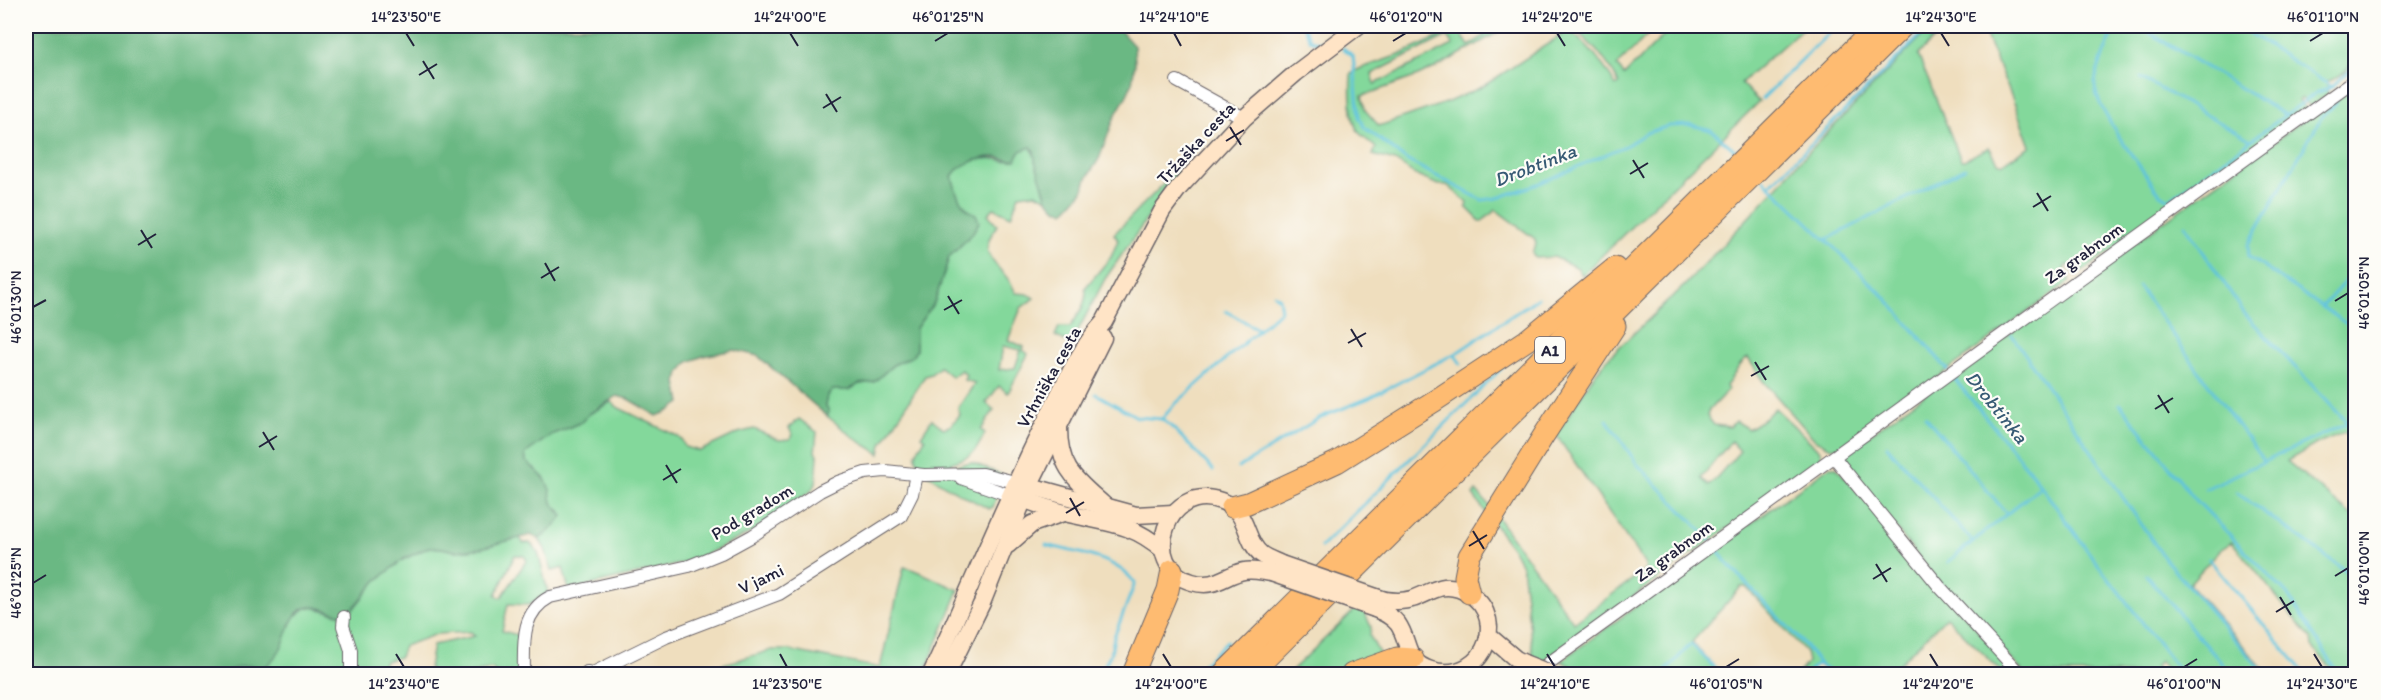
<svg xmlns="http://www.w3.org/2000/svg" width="2381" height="700" font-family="Itim,sans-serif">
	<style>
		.green { fill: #83d89b; stroke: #527d6b; stroke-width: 1.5; fill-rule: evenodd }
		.forest { fill: #6ab883; stroke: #466d5f; stroke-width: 1.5 }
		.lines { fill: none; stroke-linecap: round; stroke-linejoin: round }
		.stream { stroke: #5fc3dd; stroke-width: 3 }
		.minor-casing { stroke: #6a6469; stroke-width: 14 }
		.secondary-casing { stroke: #6a6469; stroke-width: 19 }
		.motorway-casing { stroke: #6a6469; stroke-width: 23 }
		.minor { stroke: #fff; stroke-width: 12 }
		.secondary { stroke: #ffe4c6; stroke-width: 16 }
		.motorway { stroke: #febb71; stroke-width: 21 }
		.secondary-bridge-casing { stroke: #6a6469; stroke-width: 19; stroke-linecap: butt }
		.secondary-bridge { stroke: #ffe4c6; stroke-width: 16 }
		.ticks { fill: none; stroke: #22223b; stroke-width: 2 }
		.labels { text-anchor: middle; stroke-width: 4.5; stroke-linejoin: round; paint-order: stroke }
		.shield { fill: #fdfcf7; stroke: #646373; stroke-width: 1.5 }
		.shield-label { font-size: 16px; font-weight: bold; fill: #22223b }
		.street-label { font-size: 18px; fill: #22223b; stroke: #fdfcf7 }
		.water-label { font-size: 20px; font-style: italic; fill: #375a74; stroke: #fdfcf7 }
		.neatline { fill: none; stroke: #22223b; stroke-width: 2 }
		.ticks-label { font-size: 15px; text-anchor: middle; fill: #22223b }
	</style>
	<rect width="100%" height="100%" fill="#fdfcf7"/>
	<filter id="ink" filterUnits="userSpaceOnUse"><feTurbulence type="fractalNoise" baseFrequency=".0167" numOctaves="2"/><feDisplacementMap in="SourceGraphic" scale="12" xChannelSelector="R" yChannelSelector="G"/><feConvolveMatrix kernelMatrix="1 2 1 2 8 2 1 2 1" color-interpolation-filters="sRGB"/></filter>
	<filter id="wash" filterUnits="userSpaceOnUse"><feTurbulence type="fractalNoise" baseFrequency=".008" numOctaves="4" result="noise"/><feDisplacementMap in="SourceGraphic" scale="24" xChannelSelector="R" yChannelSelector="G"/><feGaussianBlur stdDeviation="1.35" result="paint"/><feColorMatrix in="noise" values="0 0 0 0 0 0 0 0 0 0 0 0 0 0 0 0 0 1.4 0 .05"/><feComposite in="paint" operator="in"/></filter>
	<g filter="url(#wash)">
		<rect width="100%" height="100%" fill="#efdebe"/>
		<g class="green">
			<path d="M1457,26H1476L1462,35L1469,46L1485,35L1479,26H1509L1443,64L1418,76L1362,96L1365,110L1379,126L1448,102L1482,87L1569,30C1588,46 1604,64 1616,86L1619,84C1609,61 1589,42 1571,26H1656L1617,66L1624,75L1673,26H1805L1741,83L1759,102L1582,275L1578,268L1554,257L1535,258L1532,252L1536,244L1535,239L1496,210L1481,222L1466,207L1467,202L1447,185H1439L1419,177L1395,161L1373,155L1376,148C1370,142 1362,137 1358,131C1350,120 1350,88 1351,74L1359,69L1399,55L1439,37ZM1447,36L1453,45L1375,84L1372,74Z"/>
			<path d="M1932,26H1947L1918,55L1961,160H1964L1989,147L1998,162L2002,164L2030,146L2015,105L1982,26H2355C2355,54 2357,70 2327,82L2328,94L2311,107L2301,98L2299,101L2307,109L2076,276L2068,264L2064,268L2070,281L1843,446L1831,448L1815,440L1763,381L1748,358C1737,364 1735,376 1726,386L1728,390L1709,410L1707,416L1714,425L1730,427L1735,421L1748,429L1764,419L1775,408L1820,451L1822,460L1526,674H1518L1534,663L1522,566L1514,551L1473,495L1476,491L1487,503L1574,623L1646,569L1644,563L1556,435L1594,375L1612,354L1685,285L1779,185L1793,168ZM1731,441L1740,451L1709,486L1701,478Z"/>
			<polygon points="2355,83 2355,441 2344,432 2318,443 2287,461 2355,518 2355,674 2337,674 2312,647 2311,639 2232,542 2220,550 2189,584 2268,674 2170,674 2160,661 2156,666 2159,674 2025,674 1936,579 1847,467 1845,459 1847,451"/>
			<path d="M1025,147H1031C1034,151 1045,192 1047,199L1036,193L1019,195L1011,216L994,208L988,214L997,225C982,248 985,253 1002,272C1008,277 1012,286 1016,293L1028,294L1034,298L1021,308L1008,340L1024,347L1023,350L1028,354L1008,393L999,386L986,403L994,410L981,430L985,433C976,453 972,457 951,463L950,467L971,462L1005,476L993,507L989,509C973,500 916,475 916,456C916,450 922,444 925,439L921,436L932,419L943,428L950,426L960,415L958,408L975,383L964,380L966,375L961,370L952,377L940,367L931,374L925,376L882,444L880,454L857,440L827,416L829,412L825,405L827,396L833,390H849L859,384L874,382L893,365L905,360L916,351V328L935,301L949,257L964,242L970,212C956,196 957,195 952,176C962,160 989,155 1006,161ZM1003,346L1021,350L1015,368L999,370Z"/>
			<path d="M1177,170L1180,171L1105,279L1071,344L1055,336L1059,327H1070C1077,317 1089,300 1085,288L1111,257L1118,240L1114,234Z"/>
			<path d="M611,402L619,408L677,436L682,440L685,447L700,451L738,433L754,429L779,440L790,439L793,435L789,428L799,419L817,432L815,452L818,456L816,484L810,492L752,532L692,561L569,590L563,568L552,571L545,549L539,539C547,534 551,526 558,522L561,512L552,503L545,479L526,461L525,454L551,435L582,422L589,414Z"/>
			<polygon points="1829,467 1836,467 2016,674 2004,674 1946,617 1889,674 1830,674 1817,664 1808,674 1798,674 1808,662 1806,652 1746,587 1741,587 1692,642 1720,674 1585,674 1561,661"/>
			<path d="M520,537L523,543H530L538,552L548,593L529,605L508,604L502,631L522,636V674H496L493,669L468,674H431L429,668L433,645L475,636L471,632L437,634L404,646L400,657L385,661L378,674H363L362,669L353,666L348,615L376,581L404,559L429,547L442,548L455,551L477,549ZM515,555L524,556L527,560L501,598L496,595Z"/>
			<path d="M904,567C922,571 941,583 959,590L924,674H689L772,650H788L880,668Z"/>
			<polygon points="1361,604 1371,627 1370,636 1390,674 1288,674"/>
			<polygon points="312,607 342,615 349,674 222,674 234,667 252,665 288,629 294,617 306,608"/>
		</g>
		<path class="forest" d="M26,26H1080V28L1090,31L1094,26H1116L1134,46L1135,63L1132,83L1127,95L1115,116L1099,159L1087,178L1083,191L1065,211L1056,209L1047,199L1035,161L1034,151L1031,147L1020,151L1016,160C1008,161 1004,158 996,157C982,156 959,164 952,176C956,192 959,207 976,214L979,222L972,234L949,257L935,301L916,328V351L911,357L893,365L874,382L859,384L849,390H833L827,396L825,405L829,412L827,416L758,356L734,350L703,356L688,362L680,372L677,382L681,403L669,411L657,416L628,399L617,396L589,414L582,422L551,435L525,454L526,461L545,479L550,490L552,503L563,516C556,525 548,533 539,539L531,535L477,549L455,551L442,548L429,547L404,559L376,581L348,615C335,615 323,606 311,607C290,608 289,634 281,648C277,656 270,663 262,669C247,663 236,666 222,674H26Z"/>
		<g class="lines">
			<g class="stream">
				<polyline points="1303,26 1310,40 1322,43"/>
				<path d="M2116,26C2109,43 2098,63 2095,82C2092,107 2144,171 2160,194L2170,199L2316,93L2332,87"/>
				<polyline points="2239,26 2332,87"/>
				<polyline points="2354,26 2356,26"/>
				<polyline points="2148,32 2285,115"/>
				<polyline points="1343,48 1353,56 1359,117 1365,128 1408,161 1482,200 1497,198 1538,184 1627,145 1646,133 1669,126 1691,125 1711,130 1736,151"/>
				<polyline points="2141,78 2251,140"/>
				<polyline points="2332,87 2350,70 2356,59"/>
				<polyline points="1762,99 1836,26"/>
				<polyline points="2335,99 2335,104 2321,118 2248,245 2249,257 2356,330"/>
				<polyline points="1764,180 1884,296 1948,370"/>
				<polyline points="1770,185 1930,26"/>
				<polyline points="2185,225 2245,314 2356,432"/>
				<polyline points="1826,240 1965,168"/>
				<polyline points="2138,286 2264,462"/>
				<polyline points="2322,307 2356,269"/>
				<polyline points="1226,311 1259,330"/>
				<polyline points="2349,324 2356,317"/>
				<polyline points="2012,335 2165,559 2265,674"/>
				<polyline points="1455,354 1538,298"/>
				<polyline points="1952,376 2030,471 2095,561 2182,674"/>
				<polyline points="1096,394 1137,417 1162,419 1174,429 1213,470"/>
				<polyline points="2120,404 2195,499 2287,594 2339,674"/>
				<polyline points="1925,416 2007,514"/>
				<polyline points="1162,419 1172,407 1281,310 1279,298 1274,294"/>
				<polyline points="1607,420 1637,464 1711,541"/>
				<polyline points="1887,446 1973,542"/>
				<polyline points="1238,468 1321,417 1369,398 1454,354 1461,364"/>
				<polyline points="2205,489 2345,424"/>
				<polyline points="2237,493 2356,578"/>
				<path d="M1046,545C1076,553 1116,556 1135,583L1114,637L1111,653L1100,674"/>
				<polyline points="1715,546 1726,562 1805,645 1818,663 1831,674"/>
				<polyline points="1321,547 1503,367"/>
				<polyline points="2209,559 2305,674"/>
				<polyline points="1948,562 2041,486"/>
				<polyline points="2146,575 2231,674"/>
				<polyline points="1193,674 1227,641"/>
				<polyline points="1663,674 1691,644 1721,674"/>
				<polyline points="1807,674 1818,663"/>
			</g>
		</g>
	</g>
	<g filter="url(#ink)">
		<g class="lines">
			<g class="minor-casing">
				<g id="minor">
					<polyline points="1177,81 1244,118"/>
					<polyline points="1834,457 1939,586 2020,674"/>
					<polyline points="961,478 1009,495"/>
					<polyline points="344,617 343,626 351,650 351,674"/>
					<polyline points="587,672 593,673 666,637 779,594 901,516 912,494 916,474"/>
					<polyline points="1535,673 2356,79"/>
					<path d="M524,674C524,644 520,613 550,597L689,566L721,553L752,536L820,491L838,482L865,473L885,471L924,475L983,474L1015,482"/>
				</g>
			</g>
			<g class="secondary-casing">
				<g id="secondary">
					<path d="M1059,428C1059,469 1075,479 1104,505"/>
					<polyline points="1019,483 1136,515 1173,513"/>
					<path d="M1013,496C1030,501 1048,509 1065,513C1105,523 1131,522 1163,550"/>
					<polyline points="1008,545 1032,524 1063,513"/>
					<path d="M1271,573C1263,572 1253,569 1244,571C1224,575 1216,589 1192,582C1138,567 1166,481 1221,501C1250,511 1243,539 1261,554C1266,558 1275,561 1281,564"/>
					<path d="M1375,609C1384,613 1392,616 1398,624C1410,641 1404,662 1431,670C1488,686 1513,608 1459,589C1440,582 1429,594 1412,599C1403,602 1393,601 1385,600"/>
					<polyline points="1489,636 1516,659 1524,663"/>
					<path d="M931,674C970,590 1004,503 1046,420C1063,387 1079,349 1104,322L1162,211L1179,188L1244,118L1296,73L1358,26"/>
					<polyline points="947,674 982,603 1029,486 1103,338"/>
				</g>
			</g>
			<g class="motorway-casing">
				<g id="motorway">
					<polyline points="1232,507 1248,503 1337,462 1436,400 1527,340 1615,268"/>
					<polyline points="1469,593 1465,577 1469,556 1544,435 1615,326"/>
					<polyline points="1133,674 1168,590 1172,570"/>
					<polyline points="1223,674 1877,26"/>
					<polyline points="1250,674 1903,26"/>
					<polyline points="1352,674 1397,658 1413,659"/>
				</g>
			</g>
			<use href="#minor" class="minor"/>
			<use href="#secondary" class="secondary"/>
			<use href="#motorway" class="motorway"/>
			<g class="secondary-bridge-casing">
				<g id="secondary-bridge">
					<polyline points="1281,564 1385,600"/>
					<polyline points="1271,573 1375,609"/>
					<polyline points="1524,663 1552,674"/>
				</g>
			</g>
			<use href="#secondary-bridge" class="secondary-bridge"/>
		</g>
	</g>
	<path class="ticks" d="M406,33L414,46M790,33L798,46M1174,33L1181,46M1557,33L1565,46M1941,33L1949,46M935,41L948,33M1393,41L1406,33M2310,41L2323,33M423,61L434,79M419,75L437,64M826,94L837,112M823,108L841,97M1230,127L1241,145M1226,141L1244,130M1633,160L1644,178M1630,174L1648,163M2037,193L2048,211M2033,207L2051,196M141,230L152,248M138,245L156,234M545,263L555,281M541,278L559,267M948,296L959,314M2335,301L2348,293M33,307L46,300M944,310L962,300M1351,329L1362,347M1348,343L1366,333M1755,362L1766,380M1751,376L1769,366M2158,395L2169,413M2155,409L2173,398M263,432L274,450M259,447L277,436M666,465L677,483M663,480L681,469M1070,498L1080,516M1066,513L1084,502M1473,531L1484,549M1469,546L1487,535M1876,564L1887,582M2335,576L2348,568M1873,579L1891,568M33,583L46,575M2280,597L2291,615M2276,612L2294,601M396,654L404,667M780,654L787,667M1163,654L1171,667M1547,654L1555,667M1930,654L1938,667M2314,654L2322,667M1726,667L1739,659M2184,667L2197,659"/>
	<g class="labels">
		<rect class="shield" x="1535" y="337" width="30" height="26" rx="4.5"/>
		<g class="shield-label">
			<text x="1550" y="356">A1</text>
		</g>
		<g class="street-label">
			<text transform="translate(1196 143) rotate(-47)" y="6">Tržaška cesta</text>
			<text transform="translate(2084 253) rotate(-36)" y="6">Za grabnom</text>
			<text transform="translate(1049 377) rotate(-61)" y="6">Vrhniška cesta</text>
			<text transform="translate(752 512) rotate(-31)" y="6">Pod gradom</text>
			<text transform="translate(1674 551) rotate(-36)" y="6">Za grabnom</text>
			<text transform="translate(761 579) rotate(-25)" y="6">V jami</text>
		</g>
		<g class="water-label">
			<text transform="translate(1535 165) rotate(-21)" y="7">Drobtinka</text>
			<text transform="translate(1997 407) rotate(51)" y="7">Drobtinka</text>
		</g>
	</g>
	<rect width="2381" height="700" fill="none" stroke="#fdfcf7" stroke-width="66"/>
	<rect x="33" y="33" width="2315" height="634" class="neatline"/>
	<g class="ticks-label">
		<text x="406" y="22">14°23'50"E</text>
		<text x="790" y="22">14°24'00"E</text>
		<text x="948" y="22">46°01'25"N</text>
		<text x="1174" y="22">14°24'10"E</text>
		<text x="1406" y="22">46°01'20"N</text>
		<text x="1557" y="22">14°24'20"E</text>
		<text x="1941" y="22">14°24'30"E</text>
		<text x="2323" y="22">46°01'10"N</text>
		<text transform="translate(2364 293) rotate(-90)" y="5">46°01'05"N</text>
		<text transform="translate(16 307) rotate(-90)" y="5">46°01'30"N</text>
		<text transform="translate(2364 568) rotate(-90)" y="5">46°01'00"N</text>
		<text transform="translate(16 583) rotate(-90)" y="5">46°01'25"N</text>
		<text x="404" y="689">14°23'40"E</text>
		<text x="787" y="689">14°23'50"E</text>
		<text x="1171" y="689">14°24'00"E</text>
		<text x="1555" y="689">14°24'10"E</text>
		<text x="1726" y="689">46°01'05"N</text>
		<text x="1938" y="689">14°24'20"E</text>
		<text x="2184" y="689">46°01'00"N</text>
		<text x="2322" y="689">14°24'30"E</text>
	</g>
</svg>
